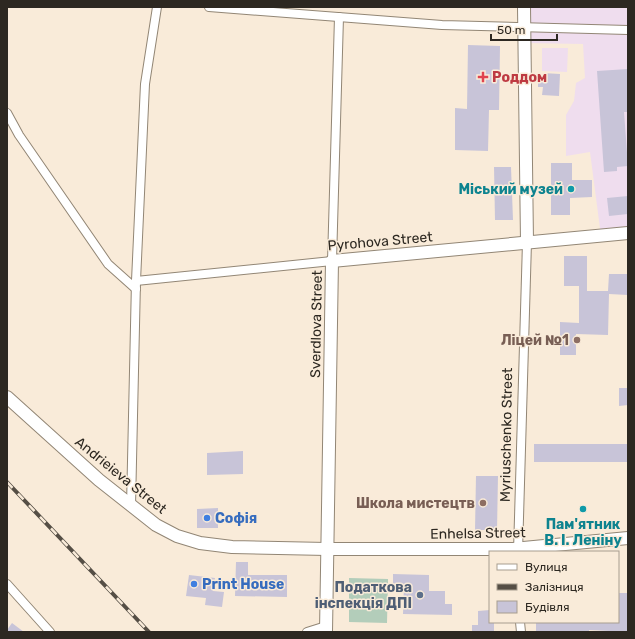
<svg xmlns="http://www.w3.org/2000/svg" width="635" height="639" font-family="Rubik,sans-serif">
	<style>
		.medical { fill: #efddee }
		.green { fill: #b3cdba }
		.building { fill: #c8c4d8 }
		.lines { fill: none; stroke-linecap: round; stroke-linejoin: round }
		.street-casing { stroke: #928675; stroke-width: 10 }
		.secondary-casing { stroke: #928675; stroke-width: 14 }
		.street { stroke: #fff; stroke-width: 8 }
		.secondary { stroke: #fff; stroke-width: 12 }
		.rail-casing { stroke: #554e45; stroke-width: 4 }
		.rail { stroke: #f9ebd9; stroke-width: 2.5; stroke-dasharray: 8; stroke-linecap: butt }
		.health-dot { fill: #e0444e; stroke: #f9ebd9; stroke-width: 1.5 }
		.culture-dot { fill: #0f9aa8; stroke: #f9ebd9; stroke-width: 1.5 }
		.education-dot { fill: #8d6e63; stroke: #f9ebd9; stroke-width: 1.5 }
		.shop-dot { fill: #3f7fe0; stroke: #f9ebd9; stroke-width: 1.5 }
		.service-dot { fill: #5c6f8a; stroke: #f9ebd9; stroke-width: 1.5 }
		.labels { text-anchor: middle; stroke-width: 3; stroke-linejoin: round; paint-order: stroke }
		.health-label { font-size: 14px; font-weight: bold; fill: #be3a42; stroke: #f9ebd9; text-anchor: start }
		.culture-label { font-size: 14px; font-weight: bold; fill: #0d838f; stroke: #f9ebd9; text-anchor: end }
		.street-label { font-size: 14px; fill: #2d2821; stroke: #f9ebd9 }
		.education-label { font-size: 14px; font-weight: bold; fill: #785e54; stroke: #f9ebd9; text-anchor: end }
		.shop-label { font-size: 14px; font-weight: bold; fill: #366cbe; stroke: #f9ebd9; text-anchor: start }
		.service-label { font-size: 14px; font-weight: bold; fill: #4e5e75; stroke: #f9ebd9; text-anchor: end }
	</style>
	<rect width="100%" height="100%" fill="#f9ebd9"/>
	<g class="medical">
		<polygon points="524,7 628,7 628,233 601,236 590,152 566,156 566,115 574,101 576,83 585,78 583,44 524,43"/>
		<polygon points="542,48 568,48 567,72 542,71"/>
	</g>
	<polygon class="green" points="349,578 388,579 387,623 349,622"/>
	<g class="building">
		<polygon points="468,45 500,46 499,110 489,110 488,151 455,150 455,108 467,109"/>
		<polygon points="628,69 628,112 624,112 628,166 617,167 617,171 604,172 597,71"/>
		<polygon points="543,73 560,74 559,96 542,95 543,87 538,87 538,80 543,78"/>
		<polygon points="551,163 572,163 572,180 592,180 592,197 570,198 570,215 551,215"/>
		<polygon points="494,167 511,167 513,220 495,220"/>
		<polygon points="628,196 628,214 609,216 607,198"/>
		<polygon points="564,256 587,256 587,291 608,291 609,274 628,274 628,295 609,294 608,335 576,334 576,355 560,355 560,322 579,323 579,286 564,286"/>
		<polygon points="619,388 628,388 628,405 619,406"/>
		<rect x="534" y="444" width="94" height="18"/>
		<polygon points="243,451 243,474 207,475 207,453"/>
		<polygon points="476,476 498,476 497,530 475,530"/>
		<polygon points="218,508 218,528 197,528 197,509"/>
		<polygon points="236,562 248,562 248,575 287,575 287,597 235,596"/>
		<polygon points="393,574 429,575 429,591 445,591 445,604 452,604 452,615 403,614 404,585 393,584"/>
		<polygon points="189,575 215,578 213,591 224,592 222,607 205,605 206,598 186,596"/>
		<polygon points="618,593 628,593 628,632 589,630 589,632 536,632 536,622 618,622"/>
		<polygon points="490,610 490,622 494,622 494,632 472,632 472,625 478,625 478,611"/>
		<polygon points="12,623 24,632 7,632 7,630"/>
	</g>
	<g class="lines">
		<g class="street-casing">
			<g id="street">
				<polyline points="209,7 442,25 628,30"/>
				<polyline points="7,113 19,135 108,264 136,289"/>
				<polyline points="136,281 332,261 339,17"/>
				<polyline points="131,506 136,281 145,84 157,7"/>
				<polyline points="518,552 527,242"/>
				<polyline points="7,584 50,632"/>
				<polyline points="520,622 521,632"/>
				<polyline points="307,632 326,626"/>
			</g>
		</g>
		<g class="secondary-casing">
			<g id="secondary">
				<polyline points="524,7 527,242"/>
				<polyline points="7,397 99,480 156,525 177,536 200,543 232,547 327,549 513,549 628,538"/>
				<polyline points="326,632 332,261 628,233"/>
			</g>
		</g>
		<use href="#street" class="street"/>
		<use href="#secondary" class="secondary"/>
		<g class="rail-casing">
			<polyline id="rail" points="7,482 149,632"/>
		</g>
		<use href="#rail" class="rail"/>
	</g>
	<path class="health-dot" d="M481 71h4v4h4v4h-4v4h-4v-4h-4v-4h4z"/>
	<g class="culture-dot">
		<circle cx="571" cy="189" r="4"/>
		<circle cx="583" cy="509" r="4"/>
	</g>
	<g class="education-dot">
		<circle cx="577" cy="340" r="4"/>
		<circle cx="483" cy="503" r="4"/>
	</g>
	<g class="shop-dot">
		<circle cx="207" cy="518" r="4"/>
		<circle cx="194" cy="584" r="4"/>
	</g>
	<circle class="service-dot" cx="420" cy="595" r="4"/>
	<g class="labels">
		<g class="health-label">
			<text x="492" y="82">Роддом</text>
		</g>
		<g class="culture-label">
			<text x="563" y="194">Міський музей</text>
			<text x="583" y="529" text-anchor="middle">Пам'ятник<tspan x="583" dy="16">В. І. Леніну</tspan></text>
		</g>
		<g class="street-label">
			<text transform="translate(380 241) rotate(-5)" y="5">Pyrohova Street</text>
			<text transform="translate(316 324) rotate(-89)" y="5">Sverdlova Street</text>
			<text transform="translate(506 435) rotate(-89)" y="5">Myriuschenko Street</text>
			<text transform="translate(121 475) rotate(39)" y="5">Andrieieva Street</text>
			<text transform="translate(478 533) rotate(-1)" y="5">Enhelsa Street</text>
		</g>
		<g class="education-label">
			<text x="569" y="345">Ліцей №1</text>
			<text x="475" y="508">Школа мистецтв</text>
		</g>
		<g class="shop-label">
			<text x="215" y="523">Софія</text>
			<text x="202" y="589">Print House</text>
		</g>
		<g class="service-label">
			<text x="412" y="592">Податкова<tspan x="412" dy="16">інспекція ДПІ</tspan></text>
		</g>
	</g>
	<rect width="635" height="639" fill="none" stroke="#2d2821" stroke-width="16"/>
	<rect x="489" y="551" width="130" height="72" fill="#f9ebd9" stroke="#a79d8f"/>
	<rect x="497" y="564" width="20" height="6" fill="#ffffff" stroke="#a79d8f"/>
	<text x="525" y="571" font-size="12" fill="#2d2821">Вулиця</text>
	<rect x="497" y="584" width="20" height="6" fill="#554e45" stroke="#a79d8f"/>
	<text x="525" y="591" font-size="12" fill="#2d2821">Залізниця</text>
	<rect x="497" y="601" width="20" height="12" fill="#c8c4d8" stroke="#a79d8f"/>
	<text x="525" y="611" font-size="12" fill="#2d2821">Будівля</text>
	<path d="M491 34v6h66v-6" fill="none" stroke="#2d2821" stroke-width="2"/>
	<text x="497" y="34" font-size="12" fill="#2d2821" stroke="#f9ebd9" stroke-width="3" paint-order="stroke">50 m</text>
</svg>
